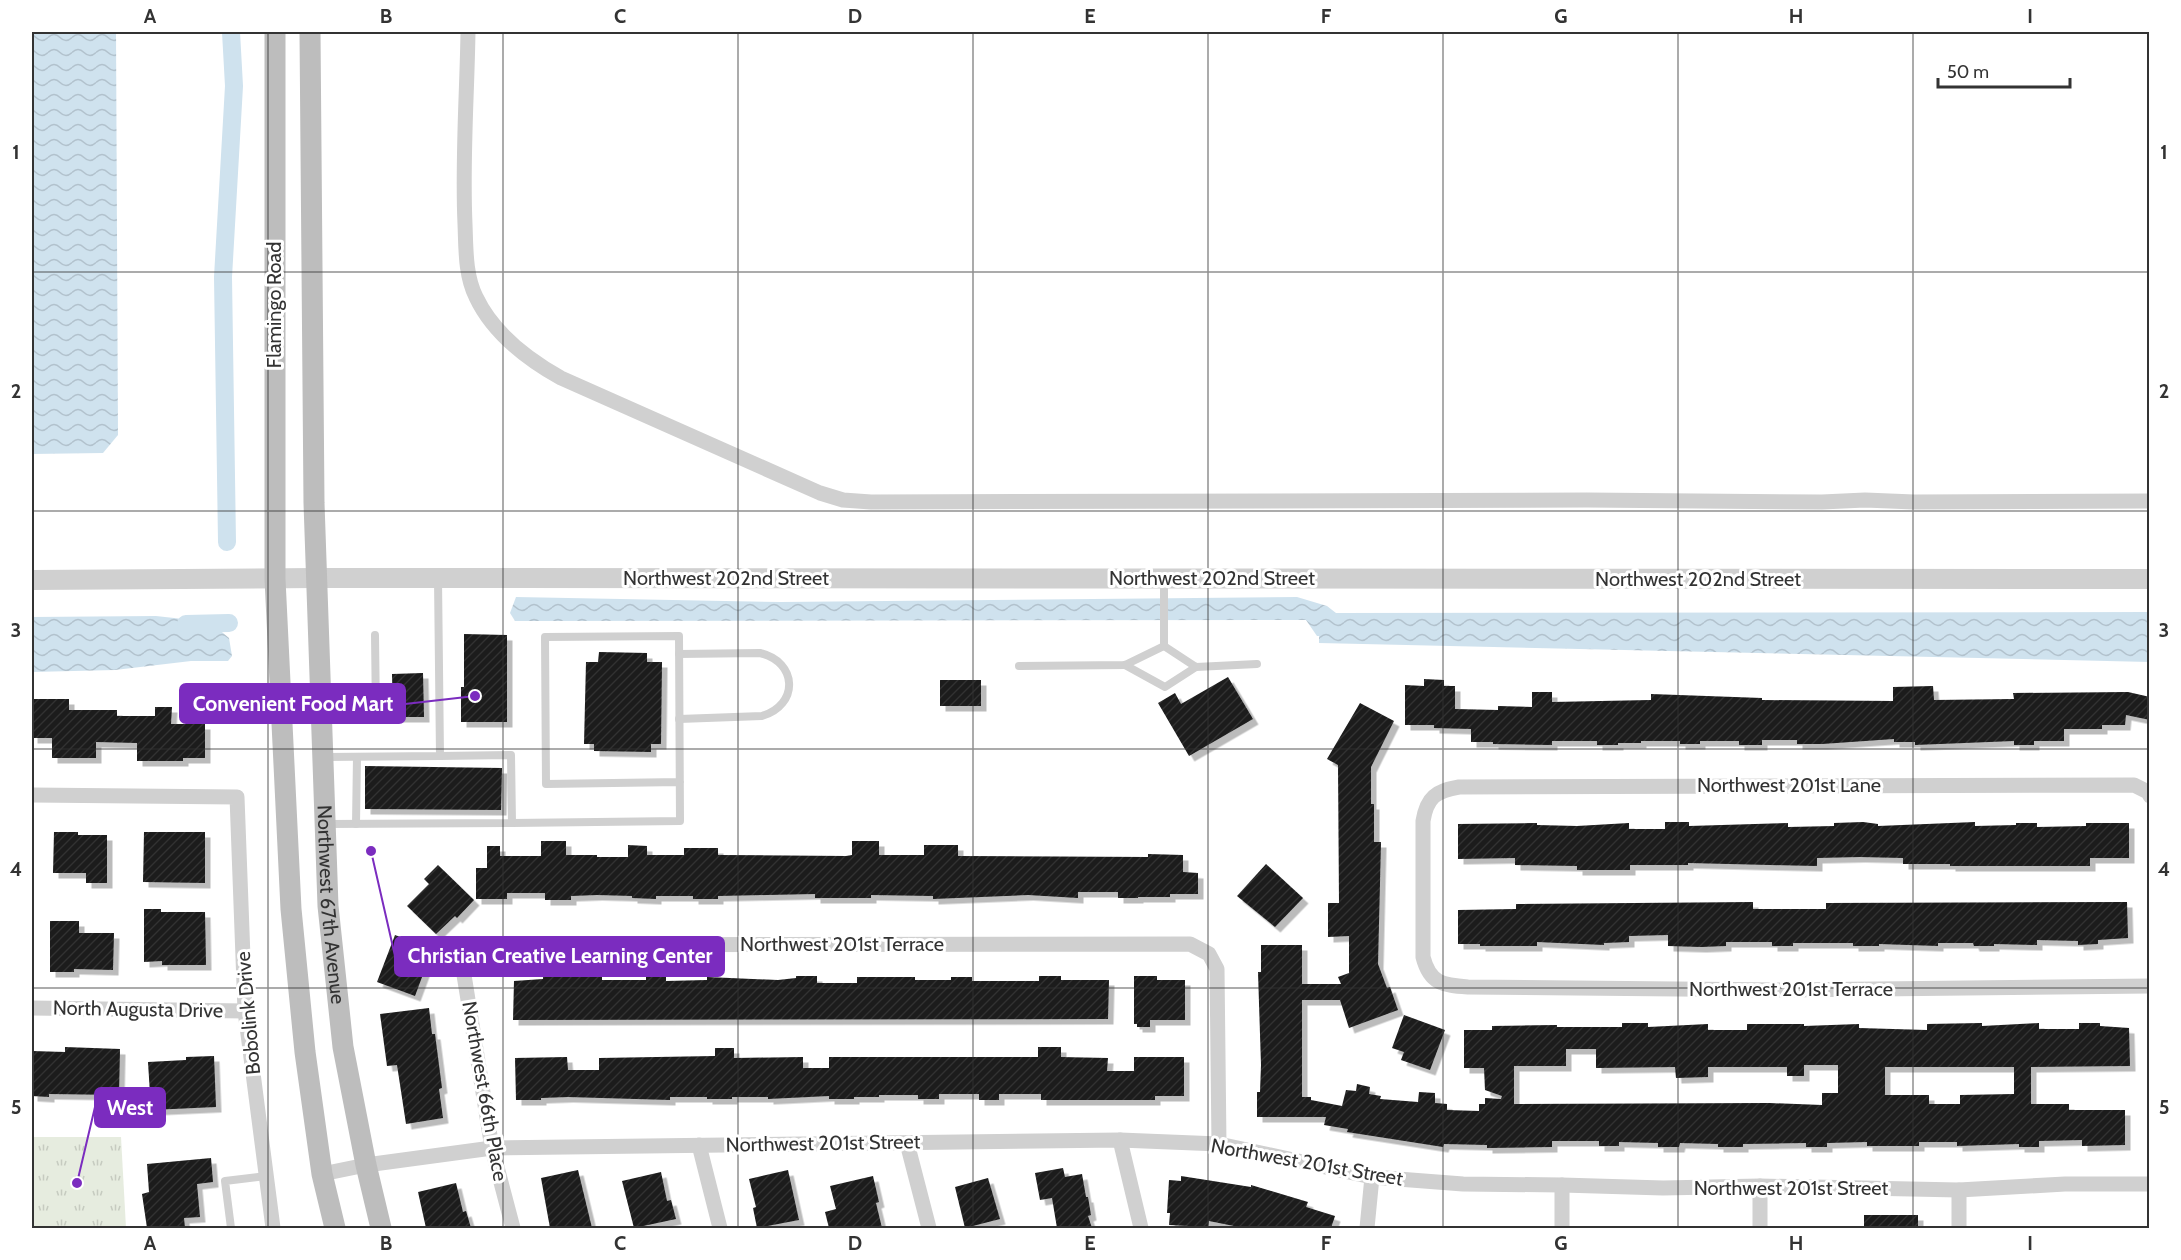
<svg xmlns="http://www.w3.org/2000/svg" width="2181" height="1260" font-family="Cabin,sans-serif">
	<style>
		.grass { fill: url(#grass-tufts) }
		.water { fill: url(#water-waves) }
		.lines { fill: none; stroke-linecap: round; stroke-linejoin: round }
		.canal { stroke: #cfe2ee; stroke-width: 18 }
		.building { fill: url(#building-hatch); fill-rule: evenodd; filter: url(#shadow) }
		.service { stroke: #d0d0d0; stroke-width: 8 }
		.minor { stroke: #d0d0d0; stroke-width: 15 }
		.tertiary { stroke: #d0d0d0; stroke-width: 20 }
		.secondary { stroke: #bdbdbd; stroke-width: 21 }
		.grid { fill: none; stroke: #333; stroke-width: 1.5; stroke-opacity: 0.55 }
		.labels { text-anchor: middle; stroke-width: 6; stroke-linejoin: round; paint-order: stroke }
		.street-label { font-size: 20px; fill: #333; stroke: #fff }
		.leader { fill: none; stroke: #7b2cbf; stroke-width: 2 }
		.callout-dot { fill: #7b2cbf; stroke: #fff; stroke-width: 2 }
		.callout { fill: #7b2cbf; stroke: #7b2cbf; stroke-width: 2 }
		.callout-label { font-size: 21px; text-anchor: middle; font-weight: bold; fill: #fff }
		.neatline { fill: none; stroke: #333; stroke-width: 2 }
		.grid-label { font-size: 20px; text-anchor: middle; font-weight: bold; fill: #333 }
	</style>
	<defs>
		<pattern id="grass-tufts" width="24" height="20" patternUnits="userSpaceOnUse" patternTransform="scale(1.5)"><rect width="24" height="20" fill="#e6ecdf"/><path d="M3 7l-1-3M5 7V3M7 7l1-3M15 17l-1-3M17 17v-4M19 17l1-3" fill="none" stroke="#c6cbc0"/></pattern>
		<pattern id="water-waves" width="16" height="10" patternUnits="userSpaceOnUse" patternTransform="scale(1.5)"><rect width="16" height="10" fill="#cfe2ee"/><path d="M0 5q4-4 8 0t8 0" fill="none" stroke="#b2c2cd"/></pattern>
		<pattern id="building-hatch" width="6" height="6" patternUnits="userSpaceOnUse" patternTransform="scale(1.5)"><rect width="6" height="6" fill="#1a1a1a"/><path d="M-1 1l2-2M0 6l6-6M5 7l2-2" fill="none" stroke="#333"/></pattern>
		<filter id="shadow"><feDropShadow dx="5.5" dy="5.5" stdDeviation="0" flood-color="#0004"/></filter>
	</defs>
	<rect width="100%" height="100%" fill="#fff"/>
	<polygon class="grass" points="32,1137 121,1137 126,1228 32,1228"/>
	<g class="water">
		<polygon points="32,32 116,32 118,435 103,453 32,454"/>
		<polygon points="516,597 781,602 1297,597 1327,606 1336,613 2149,612 2150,662 1319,643 1319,636 1317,636 1306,620 515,621 510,613"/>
		<polygon points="156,616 210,622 229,638 232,656 228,661 191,661 115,670 32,672 32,617"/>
	</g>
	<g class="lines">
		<g class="canal">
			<polyline points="227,542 223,277 234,86 231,32"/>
			<polyline points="186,624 229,623"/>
		</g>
	</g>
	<g class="building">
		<polygon points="464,634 507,635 507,722 461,722 461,687 464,687"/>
		<polygon points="599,652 647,653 647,662 662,662 661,744 651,744 651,752 594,751 594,744 584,744 586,662 598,662"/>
		<polygon points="423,673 424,717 393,717 392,674"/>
		<polygon points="1228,677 1253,719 1189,756 1158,703 1175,693 1181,704"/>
		<polygon points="1424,679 1444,680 1444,686 1455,686 1455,709 1498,710 1498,706 1532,707 1532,692 1552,692 1552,702 1651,700 1651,694 1762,698 1762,700 1893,701 1893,687 1933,686 1934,700 2014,699 2013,693 2128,692 2150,697 2150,720 2126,715 2125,725 2102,725 2102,729 2064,729 2064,741 2034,741 2034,745 2014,745 2014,741 1915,745 1915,742 1894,742 1894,739 1822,744 1797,744 1797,740 1762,740 1762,745 1739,745 1739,741 1700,741 1700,744 1680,744 1680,741 1641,741 1641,743 1618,743 1618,745 1597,745 1597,741 1552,741 1552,745 1493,744 1493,742 1471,742 1471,729 1434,728 1434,725 1405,725 1405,685 1424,686"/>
		<rect x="940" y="680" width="41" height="26"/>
		<polygon points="32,699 69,699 69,710 117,710 117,716 155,716 155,707 172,707 171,724 205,724 205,758 183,758 183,761 137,761 137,743 96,742 96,758 52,758 52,738 32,738"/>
		<path d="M1360,703L1394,721L1371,767V804H1374V842H1381L1378,964L1387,988L1390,987L1398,1010L1349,1028L1340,1000H1302V1097H1311V1100L1342,1106L1346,1090L1356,1091L1357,1084L1370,1087L1369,1094L1381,1096L1380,1099L1418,1102L1419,1092L1435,1093V1103L1447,1104V1110L1479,1111V1104H1485V1098L1501,1099L1502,1096L1485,1090L1484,1068H1464V1030H1492V1026L1557,1025V1027H1622V1023H1648V1027L1708,1024V1030H1747V1024H1804V1026L1859,1024V1028L1927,1030V1024L1982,1023V1026L2039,1023V1029H2079V1023H2100V1026L2129,1028L2130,1066L2031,1067V1104H2069V1110H2125V1145L2082,1146V1140L2039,1141V1147H2019V1144L1957,1146V1142H1919V1146H1867V1142L1827,1143V1147H1806V1143L1743,1144V1147H1718V1144L1680,1143L1679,1147H1658V1143L1619,1142V1146H1599V1141H1552V1147L1487,1148V1145L1444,1144L1443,1147L1347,1132L1348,1129L1324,1125L1326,1117H1257V1092H1260L1261,1065L1258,972H1261V945H1302V984H1341L1338,977L1349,973V936L1328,937V903H1339L1338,765L1327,759ZM1566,1049H1596V1068L1675,1067L1676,1078L1708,1077V1067H1787V1076H1804V1065H1838V1093H1822V1105L1769,1103L1514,1104V1066H1566ZM1885,1067H2014V1094L1960,1095V1104H1929V1095H1885Z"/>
		<polygon points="365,766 502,768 501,810 365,809"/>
		<polygon points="1665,822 1689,822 1689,826 1788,823 1788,827 1834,826 1834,823 1863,822 1878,824 1878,826 1975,822 1975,826 2016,825 2016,823 2037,823 2037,827 2086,826 2086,823 2129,823 2129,858 2090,858 2090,866 1950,866 1950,864 1903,864 1903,858 1860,857 1817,858 1817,866 1688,863 1688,865 1630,865 1630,870 1577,870 1577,866 1515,865 1515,858 1458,859 1458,824 1537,823 1537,825 1577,826 1629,823 1629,829 1665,829"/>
		<polygon points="54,832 78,832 78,835 107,835 107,883 86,883 86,873 53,873"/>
		<polygon points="144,832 205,832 205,883 143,882"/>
		<polygon points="541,841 566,841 566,855 597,855 597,857 628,857 628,845 647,846 647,855 684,855 684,848 718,848 718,855 846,856 852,855 852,841 879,841 879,855 924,855 924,845 958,845 958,856 1148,857 1148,854 1183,855 1183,872 1198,873 1198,894 1170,894 1170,897 1138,897 1138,898 1118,898 1118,892 1078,892 1078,898 1028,895 933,899 933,896 871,895 871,898 815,898 815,894 718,896 718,899 693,899 693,896 656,896 656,899 632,898 632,896 597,895 571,896 571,900 545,900 545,893 507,893 507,899 476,899 476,868 487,868 487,846 500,846 500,856 541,856"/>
		<polygon points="1266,864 1303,898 1275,927 1237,896"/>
		<polygon points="438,865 474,900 457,918 455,916 436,934 407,906 429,884 424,879"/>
		<polygon points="1753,902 1753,909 1826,909 1826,903 2127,902 2128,938 2098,940 2098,944 2078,945 2078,941 2037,940 2037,945 1994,944 1994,946 1974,946 1973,943 1938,943 1938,946 1879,944 1879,946 1853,946 1853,943 1793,943 1793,946 1772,946 1772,942 1726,942 1726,946 1701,947 1668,946 1668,935 1629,936 1629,942 1604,943 1604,945 1537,942 1537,946 1480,946 1480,944 1458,944 1458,910 1516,909 1516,904"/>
		<polygon points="144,909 161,909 161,912 205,912 206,965 162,965 162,961 144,962"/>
		<polygon points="50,921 79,921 79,933 114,933 113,970 74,969 74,972 50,972"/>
		<polygon points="395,935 435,950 428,970 425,969 415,996 377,982"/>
		<polygon points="576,976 602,976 602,980 646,980 646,977 666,977 666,981 707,980 707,977 778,980 796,978 796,976 817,976 817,983 857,983 857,977 915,977 915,980 951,980 951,977 972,977 972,981 1039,981 1039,976 1061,976 1061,980 1109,980 1108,1019 513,1020 514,981 543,979 543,977"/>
		<polygon points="1134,976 1157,976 1157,980 1185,980 1185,1020 1150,1020 1150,1027 1137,1027 1137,1024 1134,1024"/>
		<polygon points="429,1008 432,1034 435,1034 442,1088 439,1089 443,1118 406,1124 397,1065 387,1066 380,1014"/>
		<polygon points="1404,1015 1445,1030 1430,1070 1401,1060 1404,1052 1392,1048"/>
		<polygon points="65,1047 120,1049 119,1095 49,1094 49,1097 32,1096 32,1051 65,1052"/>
		<polygon points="1038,1047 1061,1047 1061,1057 1108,1058 1107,1071 1134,1071 1134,1057 1184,1057 1184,1096 1155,1096 1155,1100 1041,1100 1041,1094 999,1094 999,1100 979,1100 979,1094 939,1094 939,1099 918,1099 918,1095 879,1095 879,1097 854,1097 854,1099 829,1099 829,1096 768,1099 768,1097 732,1097 732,1099 707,1099 707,1097 670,1097 670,1100 568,1097 541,1098 541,1100 516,1100 515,1058 567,1057 568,1070 599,1070 599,1058 715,1056 715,1048 734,1048 734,1058 803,1057 803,1068 829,1068 829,1057 1038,1057"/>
		<polygon points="214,1056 216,1107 151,1110 148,1062 186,1060 186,1057"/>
		<polygon points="211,1158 213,1182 197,1184 200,1217 184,1218 185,1228 147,1228 142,1194 149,1192 147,1164"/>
		<polygon points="1063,1168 1065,1177 1082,1174 1086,1197 1088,1197 1091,1215 1088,1216 1092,1228 1057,1228 1052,1198 1040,1200 1035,1173"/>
		<polygon points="578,1170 592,1228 550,1228 541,1178"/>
		<polygon points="788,1170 799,1220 757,1228 753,1208 756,1207 749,1179"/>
		<polygon points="661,1172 667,1201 671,1200 676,1219 634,1228 622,1181"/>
		<polygon points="873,1176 879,1202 876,1203 882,1228 829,1228 825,1212 836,1209 830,1186"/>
		<polygon points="1181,1176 1251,1187 1251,1185 1308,1202 1306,1207 1335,1216 1331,1228 1244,1228 1209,1221 1208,1227 1169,1225 1170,1213 1167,1213 1169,1180 1181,1181"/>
		<polygon points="988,1178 1000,1219 965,1228 955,1187"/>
		<polygon points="456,1183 463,1212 466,1211 471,1228 426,1228 418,1192"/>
		<rect x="1864" y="1215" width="54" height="13"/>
	</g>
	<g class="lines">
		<g class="service">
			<polyline points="1164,579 1164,646 1196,667 1257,664"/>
			<path d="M679,654L760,653C798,662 799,705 762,716L679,719"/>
			<polyline points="1125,665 1165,687 1196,667"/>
			<polyline points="1019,666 1125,665 1164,646"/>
			<polyline points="323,717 376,716 375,635"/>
			<polyline points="326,757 440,756 438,579"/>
			<polyline points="512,823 680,821 679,636 545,637 546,784 680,782"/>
			<polyline points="328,824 512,823 511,755 440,756"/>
			<polyline points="356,824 357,757"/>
			<polyline points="231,1228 225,1181 266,1176"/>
		</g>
		<g class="minor">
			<path d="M468,32C467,96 462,160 465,224C466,248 465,275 476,297C493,333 527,359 561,378L820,493L843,500L871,502L1587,500L1822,502L1865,500L1914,502L2150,501"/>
			<polyline points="32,795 237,797 245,1011 273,1228"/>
			<path d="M2150,796L2148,792L2134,785L1459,787C1436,791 1427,797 1423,821V957C1430,984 1443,985 1468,987L1786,990L2150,986"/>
			<polyline points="32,1008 245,1011"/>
			<polyline points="1120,1140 1141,1228"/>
			<polyline points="907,1143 929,1228"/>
			<polyline points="699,1145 720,1228"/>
			<polyline points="322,1174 366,1165 492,1148 1120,1140 1219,1144 1372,1177 1463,1184 1562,1185 1663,1188 1760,1186 1959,1190 2065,1184 2150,1184"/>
			<polyline points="1562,1185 1562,1228"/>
			<polyline points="513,1228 492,1148 464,975 475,955 491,945 1190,944 1209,954 1217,969 1219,1144"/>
			<polyline points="1367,1228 1372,1177"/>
			<polyline points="1760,1228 1760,1186"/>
			<polyline points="1959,1228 1959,1190"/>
		</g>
		<polyline class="tertiary" points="32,580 316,578 2150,579"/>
		<g class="secondary">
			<polyline points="275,32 275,579 291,909 305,1052 322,1174 335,1228"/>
			<path id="s1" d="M310,32L314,503L328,906L343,1047L366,1165L381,1228"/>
		</g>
	</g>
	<path class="grid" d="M268,32V1228M503,32V1228M738,32V1228M973,32V1228M1208,32V1228M1443,32V1228M1678,32V1228M1913,32V1228M32,272H2150M32,511H2150M32,749H2150M32,988H2150"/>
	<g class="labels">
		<g class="street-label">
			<text transform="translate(274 305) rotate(-90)" y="7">Flamingo Road</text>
			<text x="726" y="585">Northwest 202nd Street</text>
			<text x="1212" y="585">Northwest 202nd Street</text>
			<text x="1698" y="586">Northwest 202nd Street</text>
			<text x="1789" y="792">Northwest 201st Lane</text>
			<text dy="7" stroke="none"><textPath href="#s1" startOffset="873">Northwest 67th Avenue</textPath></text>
			<text x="842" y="951">Northwest 201st Terrace</text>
			<text x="1791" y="996">Northwest 201st Terrace</text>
			<text transform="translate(138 1009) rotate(1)" y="7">North Augusta Drive</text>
			<text transform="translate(248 1013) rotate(-95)" y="7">Bobolink Drive</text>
			<text transform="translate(485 1091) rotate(80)" y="7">Northwest 66th Place</text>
			<text transform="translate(823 1143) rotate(-1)" y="7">Northwest 201st Street</text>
			<text transform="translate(1307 1162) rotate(10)" y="7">Northwest 201st Street</text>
			<text x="1791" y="1195">Northwest 201st Street</text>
		</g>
	</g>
	<path class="leader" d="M475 696L405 704M371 851L395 956M77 1183L95 1107"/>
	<g class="callout-dot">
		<circle cx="475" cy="696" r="6"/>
		<circle cx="371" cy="851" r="6"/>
		<circle cx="77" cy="1183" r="6"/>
	</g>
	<g class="callout">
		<rect x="180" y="684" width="225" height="39" rx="6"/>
		<rect x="395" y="937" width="329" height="39" rx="6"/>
		<rect x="95" y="1088" width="70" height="39" rx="6"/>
	</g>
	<g class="callout-label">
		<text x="293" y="711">Convenient Food Mart</text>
		<text x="560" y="963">Christian Creative Learning Center</text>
		<text x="130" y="1115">West</text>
	</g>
	<rect width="2181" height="1260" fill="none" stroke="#ffffff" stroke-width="66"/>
	<path d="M1938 78v9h132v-9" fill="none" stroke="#333333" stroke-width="3"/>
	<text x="1947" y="78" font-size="18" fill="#333333" stroke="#ffffff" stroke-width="4.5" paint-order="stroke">50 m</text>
	<rect x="33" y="33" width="2115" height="1194" class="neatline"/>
	<g class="grid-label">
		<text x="150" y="23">A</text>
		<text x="386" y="23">B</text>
		<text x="620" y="23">C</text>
		<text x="855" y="23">D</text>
		<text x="1090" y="23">E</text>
		<text x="1326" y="23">F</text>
		<text x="1561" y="23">G</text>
		<text x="1796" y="23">H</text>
		<text x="2030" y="23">I</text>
		<text x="16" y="159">1</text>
		<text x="2164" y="159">1</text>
		<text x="16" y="398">2</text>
		<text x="2164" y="398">2</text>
		<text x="16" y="637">3</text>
		<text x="2164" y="637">3</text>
		<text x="16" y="876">4</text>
		<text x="2164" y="876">4</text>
		<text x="16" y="1114">5</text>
		<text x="2164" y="1114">5</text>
		<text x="150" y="1250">A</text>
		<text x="386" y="1250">B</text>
		<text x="620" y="1250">C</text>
		<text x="855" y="1250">D</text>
		<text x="1090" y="1250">E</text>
		<text x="1326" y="1250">F</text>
		<text x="1561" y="1250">G</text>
		<text x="1796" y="1250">H</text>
		<text x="2030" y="1250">I</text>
	</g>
</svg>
